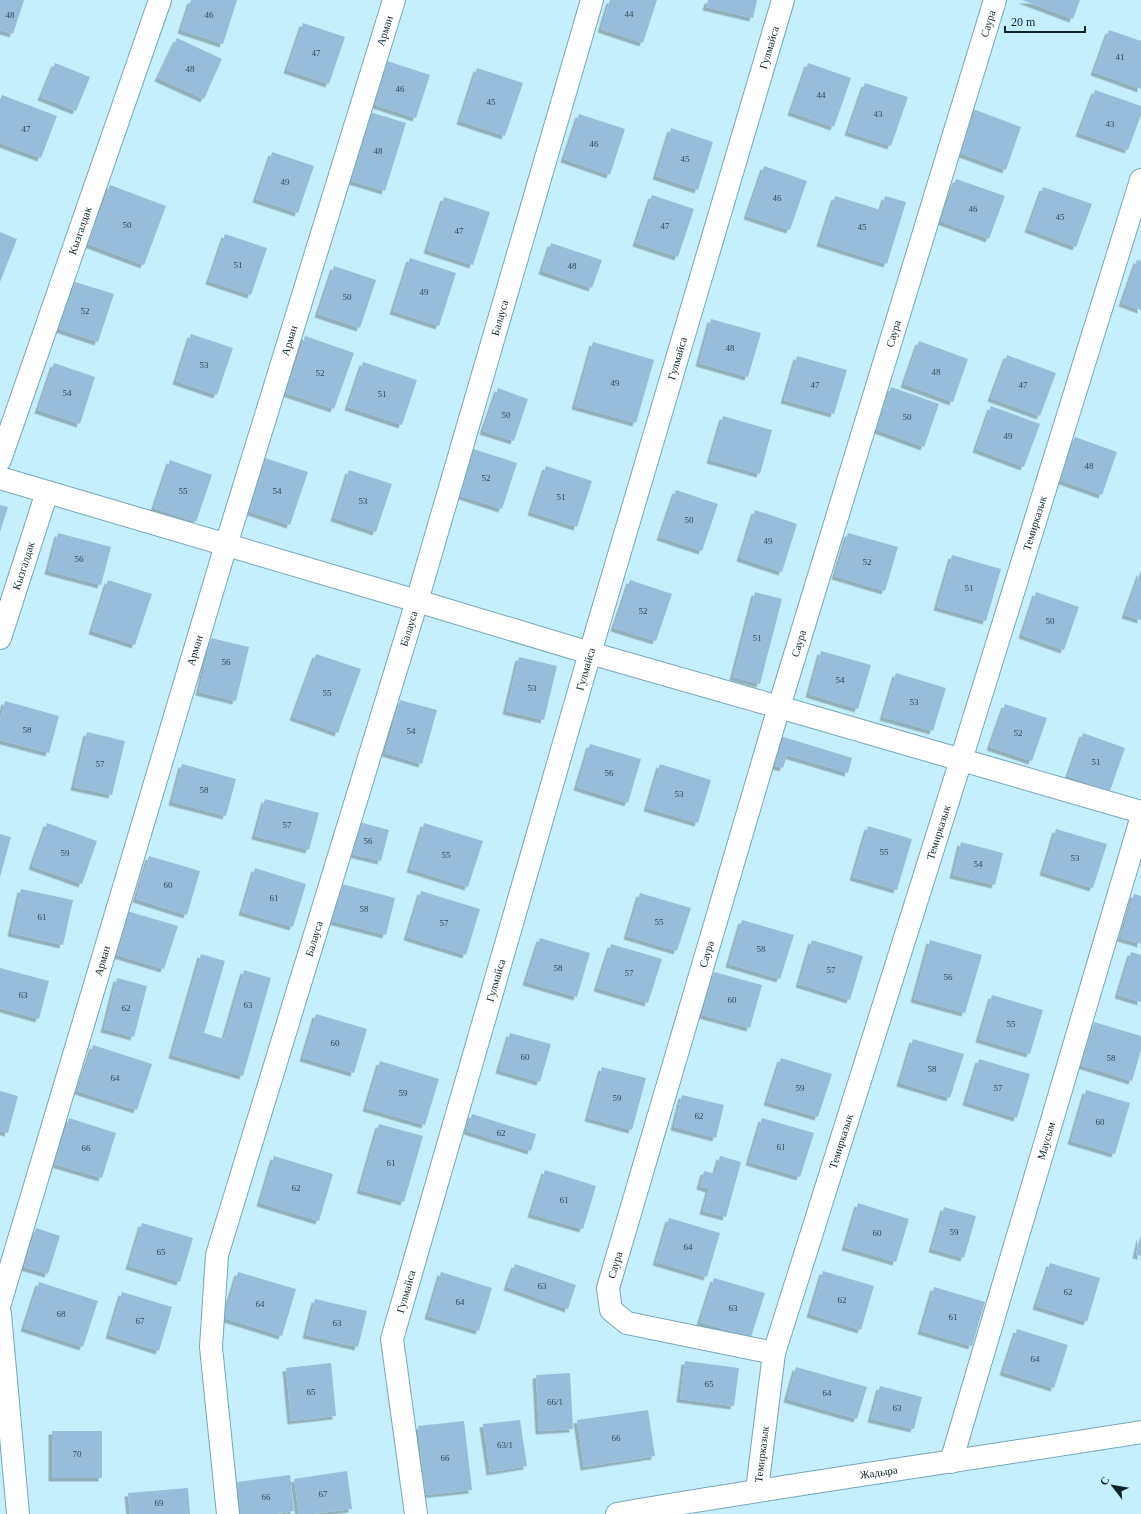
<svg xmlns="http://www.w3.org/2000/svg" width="1141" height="1514" font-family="'Times New Roman',serif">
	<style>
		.building { fill: #97bdda; filter: url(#shadow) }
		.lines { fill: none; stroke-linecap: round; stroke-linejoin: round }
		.minor-casing { stroke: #75a7b9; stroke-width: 24 }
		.minor { stroke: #fff; stroke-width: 22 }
		.labels { text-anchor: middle; stroke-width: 4; stroke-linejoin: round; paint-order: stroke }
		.number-label { font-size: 9px; fill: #314a56 }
		.street-label { font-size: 11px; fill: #0f232a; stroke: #c6effe }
	</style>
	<defs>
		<filter id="shadow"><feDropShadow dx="-3.5" dy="3.5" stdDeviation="0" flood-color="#0004"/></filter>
	</defs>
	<rect width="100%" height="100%" fill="#c6effe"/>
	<g class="building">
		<polygon points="0,0 24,0 13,34 0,30"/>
		<polygon points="191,0 237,0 223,44 181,30"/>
		<polygon points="610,0 657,0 643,43 601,29"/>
		<polygon points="708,0 757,0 753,18 706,7"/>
		<polygon points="1022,0 1080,0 1073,19"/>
		<polygon points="303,23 345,37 329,84 287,70"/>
		<polygon points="1109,30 1141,41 1141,89 1094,72"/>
		<polygon points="177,38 222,59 204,99 158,78"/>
		<polygon points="384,60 430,75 416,118 370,103"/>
		<polygon points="55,63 90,77 76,111 41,97"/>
		<polygon points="808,63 851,78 834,127 791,112"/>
		<polygon points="477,68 523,83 505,136 460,121"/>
		<polygon points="865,83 908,97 891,146 848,132"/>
		<polygon points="1095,90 1141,106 1141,115 1128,150 1079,133"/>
		<polygon points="2,95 57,116 41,158 0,143 0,100"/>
		<polygon points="973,109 1021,127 1006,170 957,152"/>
		<polygon points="370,112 406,123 385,191 349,180"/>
		<polygon points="579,114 625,129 610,175 564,159"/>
		<polygon points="671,128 713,142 698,190 656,176"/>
		<polygon points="272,152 314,166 298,213 256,199"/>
		<polygon points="764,166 807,181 790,230 747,216"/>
		<polygon points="956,179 1005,196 989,239 941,221"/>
		<polygon points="110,185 166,206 144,265 88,244"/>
		<polygon points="1043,187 1092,204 1076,247 1028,229"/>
		<polygon points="652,195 694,209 678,257 636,243"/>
		<polygon points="835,196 881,210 885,196 906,202 887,264 820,243"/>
		<polygon points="444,197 490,212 473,265 427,250"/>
		<polygon points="0,232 17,239 0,282"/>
		<polygon points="225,234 267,248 251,295 209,281"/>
		<polygon points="551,243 602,260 592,288 542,271"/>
		<polygon points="410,258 456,273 439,326 393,311"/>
		<polygon points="1137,260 1141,261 1141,310 1122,303"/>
		<polygon points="334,266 376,280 360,328 318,314"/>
		<polygon points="72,281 114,294 98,342 56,328"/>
		<polygon points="711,319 761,333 748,377 699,363"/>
		<polygon points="191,334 233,348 217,395 176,381"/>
		<polygon points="305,336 354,353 334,409 286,393"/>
		<polygon points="919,341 968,359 953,402 904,384"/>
		<polygon points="593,342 654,360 636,423 575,406"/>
		<polygon points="1007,355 1056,373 1040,416 991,398"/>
		<polygon points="797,356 847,370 834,414 784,400"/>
		<polygon points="363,362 417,380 402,425 348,407"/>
		<polygon points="54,363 95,377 80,424 38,410"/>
		<polygon points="891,387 939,404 924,447 875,429"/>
		<polygon points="498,388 528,399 514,441 483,431"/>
		<polygon points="991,406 1040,424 1024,467 976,449"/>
		<polygon points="723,416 772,430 760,474 710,460"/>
		<polygon points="1075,437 1117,452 1102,495 1060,480"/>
		<polygon points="470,448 517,463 502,509 456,494"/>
		<polygon points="262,457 308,472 290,525 245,510"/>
		<polygon points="170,460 212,475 196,522 154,508"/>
		<polygon points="546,466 592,481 577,527 531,512"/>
		<polygon points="349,470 392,484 376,532 334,518"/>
		<polygon points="676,490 718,504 702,551 660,537"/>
		<polygon points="0,505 8,507 0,532"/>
		<polygon points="755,510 797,524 782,572 740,558"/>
		<polygon points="58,533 111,547 101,585 48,571"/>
		<polygon points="848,533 898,547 885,591 835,576"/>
		<polygon points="952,555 1001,569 986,621 937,607"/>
		<polygon points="1141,570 1141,620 1125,615"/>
		<polygon points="108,580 152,594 135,645 92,631"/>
		<polygon points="630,580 672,594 656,641 614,628"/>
		<polygon points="755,592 782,599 760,684 733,677"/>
		<polygon points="1036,592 1079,607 1064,650 1022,635"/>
		<polygon points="211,638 249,647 236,701 199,692"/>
		<polygon points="821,651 871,665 858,709 809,694"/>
		<polygon points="316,654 361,669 338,733 293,717"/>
		<polygon points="519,657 557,666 544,720 506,711"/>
		<polygon points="896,673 946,688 933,731 883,717"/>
		<polygon points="400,700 437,710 422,764 385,753"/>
		<polygon points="5,701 59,716 49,753 0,740 0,720"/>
		<polygon points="1005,704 1047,718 1032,761 990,747"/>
		<polygon points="87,732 125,741 112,795 74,787"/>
		<polygon points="1083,733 1125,748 1110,791 1068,776"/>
		<polygon points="777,735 852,758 848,773 787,755 783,768 768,764"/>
		<polygon points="590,744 641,759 628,803 577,787"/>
		<polygon points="182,764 236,779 226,816 172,802"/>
		<polygon points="660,764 711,780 698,823 647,808"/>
		<polygon points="265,799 319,813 309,850 255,836"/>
		<polygon points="355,821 389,830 381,861 348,853"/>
		<polygon points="47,823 97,841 82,884 32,866"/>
		<polygon points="424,823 483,841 468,887 410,869"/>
		<polygon points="868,826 912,839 897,890 853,877"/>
		<polygon points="1056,829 1107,844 1093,888 1043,872"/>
		<polygon points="0,834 11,837 0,877"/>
		<polygon points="961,842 1003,853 995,885 953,875"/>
		<polygon points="149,856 200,871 187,915 136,899"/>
		<polygon points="255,868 306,884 293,927 242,912"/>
		<polygon points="342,884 395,898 386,935 332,921"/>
		<polygon points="21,889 73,900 63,945 11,933"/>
		<polygon points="421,891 480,909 466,955 407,937"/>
		<polygon points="640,893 691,908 677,951 627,936"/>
		<polygon points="1134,894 1141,896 1141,944 1121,938"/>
		<polygon points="127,911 178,926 164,969 114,954"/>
		<polygon points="742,920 794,935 780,979 729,964"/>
		<polygon points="540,938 590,953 577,997 526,982"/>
		<polygon points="812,940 863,956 850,1000 799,984"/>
		<polygon points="930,940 982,955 965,1013 914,999"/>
		<polygon points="611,944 662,959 648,1003 597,988"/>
		<polygon points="1131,952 1141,955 1141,1002 1118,995"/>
		<polygon points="201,954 225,961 204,1033 224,1039 244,970 271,978 243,1076 172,1055"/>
		<polygon points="0,968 49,981 39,1019 0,1008"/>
		<polygon points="714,972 762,985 750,1028 702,1015"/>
		<polygon points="117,978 147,986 134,1037 104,1029"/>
		<polygon points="992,995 1043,1010 1030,1054 979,1039"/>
		<polygon points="316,1014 367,1029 354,1073 303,1058"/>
		<polygon points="1094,1022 1141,1036 1141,1050 1132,1081 1081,1065"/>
		<polygon points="510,1033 551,1044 540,1082 499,1070"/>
		<polygon points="913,1039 964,1054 950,1098 900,1083"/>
		<polygon points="93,1045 152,1064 137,1110 78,1091"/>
		<polygon points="781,1058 832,1074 818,1117 767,1102"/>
		<polygon points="979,1059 1030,1074 1017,1118 966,1102"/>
		<polygon points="380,1061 439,1079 425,1125 366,1108"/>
		<polygon points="602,1067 646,1078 632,1130 588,1118"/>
		<polygon points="1086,1090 1130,1103 1115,1154 1071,1141"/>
		<polygon points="0,1091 18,1096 8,1133 0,1131"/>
		<polygon points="682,1095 724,1105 716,1138 674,1127"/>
		<polygon points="472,1114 536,1134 531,1151 467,1131"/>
		<polygon points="69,1118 116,1133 102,1178 55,1164"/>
		<polygon points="762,1118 814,1133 800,1177 749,1162"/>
		<polygon points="379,1124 423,1136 404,1202 360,1190"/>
		<polygon points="274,1156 333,1174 319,1221 260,1203"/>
		<polygon points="720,1156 741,1162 726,1217 703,1211 709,1189 700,1186 704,1171 715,1174"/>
		<polygon points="545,1170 596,1186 583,1229 531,1214"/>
		<polygon points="858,1203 909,1219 896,1262 845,1247"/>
		<polygon points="944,1207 976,1216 964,1258 932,1249"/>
		<polygon points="669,1218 720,1233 707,1277 656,1262"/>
		<polygon points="142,1223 193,1238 180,1282 129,1266"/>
		<polygon points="36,1228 60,1236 48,1274 24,1267"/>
		<polygon points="1140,1237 1141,1237 1141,1256 1136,1255"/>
		<polygon points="1050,1263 1100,1278 1087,1322 1036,1306"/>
		<polygon points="515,1264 576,1285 568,1309 507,1287"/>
		<polygon points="823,1271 874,1286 861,1330 810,1314"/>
		<polygon points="238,1272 296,1289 282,1336 224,1318"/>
		<polygon points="441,1272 492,1288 479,1331 428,1316"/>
		<polygon points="714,1278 765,1293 751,1337 700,1322"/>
		<polygon points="39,1282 98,1301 83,1347 24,1328"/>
		<polygon points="934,1287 985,1302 972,1346 921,1331"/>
		<polygon points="122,1292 172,1307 159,1351 109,1335"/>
		<polygon points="315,1299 367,1311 358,1347 306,1335"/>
		<polygon points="1017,1329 1068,1345 1054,1388 1003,1372"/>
		<polygon points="685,1361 739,1368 734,1406 680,1399"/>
		<polygon points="331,1363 336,1416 291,1421 286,1368"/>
		<polygon points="796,1367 867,1387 857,1419 787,1399"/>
		<polygon points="570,1373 573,1429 539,1431 536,1375"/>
		<polygon points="880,1386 922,1397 914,1429 871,1419"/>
		<polygon points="648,1410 655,1456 584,1467 577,1420"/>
		<polygon points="520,1420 527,1466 490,1472 483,1424"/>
		<polygon points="464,1421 472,1490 425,1495 418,1426"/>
		<rect x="52" y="1431" width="50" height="47"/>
		<polygon points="347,1471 352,1509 312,1514 299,1514 294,1479"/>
		<polygon points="290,1475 294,1511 277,1514 241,1514 237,1482"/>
		<polygon points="188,1488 190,1514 130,1514 128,1493"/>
	</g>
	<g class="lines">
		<g class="minor-casing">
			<g id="minor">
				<path id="s1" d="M0,460L160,0"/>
				<polyline points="0,478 417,601 590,653 779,707 1141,812"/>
				<path id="s2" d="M0,638L47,492"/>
				<path id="s3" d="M0,1303L226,545L394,0"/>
				<polyline points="0,1314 18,1514"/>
				<path id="s4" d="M774,1353L627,1323L611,1310L608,1288L779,707L995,0"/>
				<path id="s5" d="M951,1462L1141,819"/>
				<path id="s6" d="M757,1490L774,1353L961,760L1141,180"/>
				<path id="s7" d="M228,1514L211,1347L217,1255L417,601L592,0"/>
				<path id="s8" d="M416,1514L392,1339L590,653L783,0"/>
				<path id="s9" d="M617,1514C791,1484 966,1460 1141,1432"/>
			</g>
		</g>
		<use href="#minor" class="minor"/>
	</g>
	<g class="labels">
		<g class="number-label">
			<text x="629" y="17">44</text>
			<text x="10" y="18">48</text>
			<text x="209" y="18">46</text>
			<text x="316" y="56">47</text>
			<text x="1120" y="60">41</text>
			<text x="190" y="72">48</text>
			<text x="400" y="92">46</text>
			<text x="821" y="98">44</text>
			<text x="491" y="105">45</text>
			<text x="878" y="117">43</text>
			<text x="1110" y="127">43</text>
			<text x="26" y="132">47</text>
			<text x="594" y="147">46</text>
			<text x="378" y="154">48</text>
			<text x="685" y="162">45</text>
			<text x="285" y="185">49</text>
			<text x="777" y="201">46</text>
			<text x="973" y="212">46</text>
			<text x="1060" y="220">45</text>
			<text x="127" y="228">50</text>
			<text x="665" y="229">47</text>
			<text x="862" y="230">45</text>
			<text x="459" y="234">47</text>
			<text x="238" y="268">51</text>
			<text x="572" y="269">48</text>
			<text x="424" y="295">49</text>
			<text x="347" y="300">50</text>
			<text x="85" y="314">52</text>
			<text x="730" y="351">48</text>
			<text x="204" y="368">53</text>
			<text x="936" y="375">48</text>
			<text x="320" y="376">52</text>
			<text x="615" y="386">49</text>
			<text x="815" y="388">47</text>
			<text x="1023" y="388">47</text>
			<text x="67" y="396">54</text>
			<text x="382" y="397">51</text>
			<text x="506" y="418">50</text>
			<text x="907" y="420">50</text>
			<text x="1008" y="439">49</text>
			<text x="1089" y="469">48</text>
			<text x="486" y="481">52</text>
			<text x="183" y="494">55</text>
			<text x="277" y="494">54</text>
			<text x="561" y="500">51</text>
			<text x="363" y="504">53</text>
			<text x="689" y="523">50</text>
			<text x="768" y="544">49</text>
			<text x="79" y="562">56</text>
			<text x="867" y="565">52</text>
			<text x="969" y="591">51</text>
			<text x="643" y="614">52</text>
			<text x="1050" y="624">50</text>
			<text x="757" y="641">51</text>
			<text x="226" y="665">56</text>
			<text x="840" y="683">54</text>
			<text x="532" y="691">53</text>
			<text x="327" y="696">55</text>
			<text x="914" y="705">53</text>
			<text x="27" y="733">58</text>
			<text x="411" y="734">54</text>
			<text x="1018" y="736">52</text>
			<text x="1096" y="765">51</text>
			<text x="100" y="767">57</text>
			<text x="609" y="776">56</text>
			<text x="204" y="793">58</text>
			<text x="679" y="797">53</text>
			<text x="287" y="828">57</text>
			<text x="368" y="844">56</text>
			<text x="884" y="855">55</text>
			<text x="65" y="856">59</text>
			<text x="446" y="858">55</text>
			<text x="1075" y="861">53</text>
			<text x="978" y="867">54</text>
			<text x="168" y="888">60</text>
			<text x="274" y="901">61</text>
			<text x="364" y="912">58</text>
			<text x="42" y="920">61</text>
			<text x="659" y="925">55</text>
			<text x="444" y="926">57</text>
			<text x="761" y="952">58</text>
			<text x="558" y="971">58</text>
			<text x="831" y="973">57</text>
			<text x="629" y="976">57</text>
			<text x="948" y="980">56</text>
			<text x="23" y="998">63</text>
			<text x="732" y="1003">60</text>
			<text x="248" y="1008">63</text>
			<text x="126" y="1011">62</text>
			<text x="1011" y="1027">55</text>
			<text x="335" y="1046">60</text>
			<text x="525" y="1060">60</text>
			<text x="1111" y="1061">58</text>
			<text x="932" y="1072">58</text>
			<text x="115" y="1081">64</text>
			<text x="800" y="1091">59</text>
			<text x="998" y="1091">57</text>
			<text x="403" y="1096">59</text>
			<text x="617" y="1101">59</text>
			<text x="699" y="1119">62</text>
			<text x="1100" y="1125">60</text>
			<text x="501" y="1136">62</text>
			<text x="781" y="1150">61</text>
			<text x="86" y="1151">66</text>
			<text x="391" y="1166">61</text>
			<text x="296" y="1191">62</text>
			<text x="564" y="1203">61</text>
			<text x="954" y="1235">59</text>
			<text x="877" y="1236">60</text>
			<text x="688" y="1250">64</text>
			<text x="161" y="1255">65</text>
			<text x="542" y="1289">63</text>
			<text x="1068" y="1295">62</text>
			<text x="842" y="1303">62</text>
			<text x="460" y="1305">64</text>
			<text x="260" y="1307">64</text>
			<text x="733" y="1311">63</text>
			<text x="61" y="1317">68</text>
			<text x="953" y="1320">61</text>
			<text x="140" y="1324">67</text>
			<text x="337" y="1326">63</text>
			<text x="1035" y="1362">64</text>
			<text x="709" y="1387">65</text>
			<text x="311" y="1395">65</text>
			<text x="827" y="1396">64</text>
			<text x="555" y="1405">66/1</text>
			<text x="897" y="1411">63</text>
			<text x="616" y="1441">66</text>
			<text x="505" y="1448">63/1</text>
			<text x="77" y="1457">70</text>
			<text x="445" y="1461">66</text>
			<text x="323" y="1497">67</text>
			<text x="266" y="1500">66</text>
			<text x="159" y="1506">69</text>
		</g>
		<g class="street-label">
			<text dy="4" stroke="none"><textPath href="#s4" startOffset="1513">Саура</textPath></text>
			<text dy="4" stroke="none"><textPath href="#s3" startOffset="1329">Арман</textPath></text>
			<text dy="4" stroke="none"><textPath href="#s8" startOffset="1522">Гулмайса</textPath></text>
			<text dy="4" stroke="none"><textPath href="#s1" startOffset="243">Кызгалдак</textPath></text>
			<text dy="4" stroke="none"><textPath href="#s7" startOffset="1239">Балауса</textPath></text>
			<text dy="4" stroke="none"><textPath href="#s4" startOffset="1189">Саура</textPath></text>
			<text dy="4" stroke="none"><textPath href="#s3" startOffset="1005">Арман</textPath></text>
			<text dy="4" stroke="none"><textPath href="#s8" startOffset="1198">Гулмайса</textPath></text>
			<text dy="4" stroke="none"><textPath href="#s6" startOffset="1008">Темирказык</textPath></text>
			<text dy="4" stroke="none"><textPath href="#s2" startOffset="76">Кызгалдак</textPath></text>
			<text dy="4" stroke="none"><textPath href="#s7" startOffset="915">Балауса</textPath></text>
			<text dy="4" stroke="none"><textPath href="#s4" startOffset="865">Саура</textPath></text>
			<text dy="4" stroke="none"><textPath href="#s3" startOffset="681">Арман</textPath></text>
			<text dy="4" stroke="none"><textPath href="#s8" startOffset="874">Гулмайса</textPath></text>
			<text dy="4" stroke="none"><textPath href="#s6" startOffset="684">Темирказык</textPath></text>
			<text dy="4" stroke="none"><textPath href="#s7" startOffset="591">Балауса</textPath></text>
			<text dy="4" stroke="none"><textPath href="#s4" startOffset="541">Саура</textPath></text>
			<text dy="4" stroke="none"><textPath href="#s3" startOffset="357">Арман</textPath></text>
			<text dy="4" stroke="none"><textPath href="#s8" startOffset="550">Гулмайса</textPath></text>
			<text dy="4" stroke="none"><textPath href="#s5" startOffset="335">Маусым</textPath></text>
			<text dy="4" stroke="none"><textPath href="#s6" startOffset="360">Темирказык</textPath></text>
			<text dy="4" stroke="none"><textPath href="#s4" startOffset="217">Саура</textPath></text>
			<text dy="4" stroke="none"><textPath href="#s8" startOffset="226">Гулмайса</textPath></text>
			<text dy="4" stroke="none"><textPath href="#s6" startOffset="36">Темирказык</textPath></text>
			<text dy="4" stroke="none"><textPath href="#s9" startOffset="265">Жадыра</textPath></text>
		</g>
	</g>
	<g transform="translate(1113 1486) rotate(301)" stroke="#c6effe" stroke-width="3" paint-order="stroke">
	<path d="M0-3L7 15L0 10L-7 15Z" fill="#0f232a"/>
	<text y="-6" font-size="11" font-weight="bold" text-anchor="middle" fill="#0f232a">С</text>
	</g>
	<path d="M1005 26v6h80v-6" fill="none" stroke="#0f232a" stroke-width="2"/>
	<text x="1011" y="26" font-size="12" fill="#0f232a" stroke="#c6effe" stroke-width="3" paint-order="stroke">20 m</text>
</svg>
